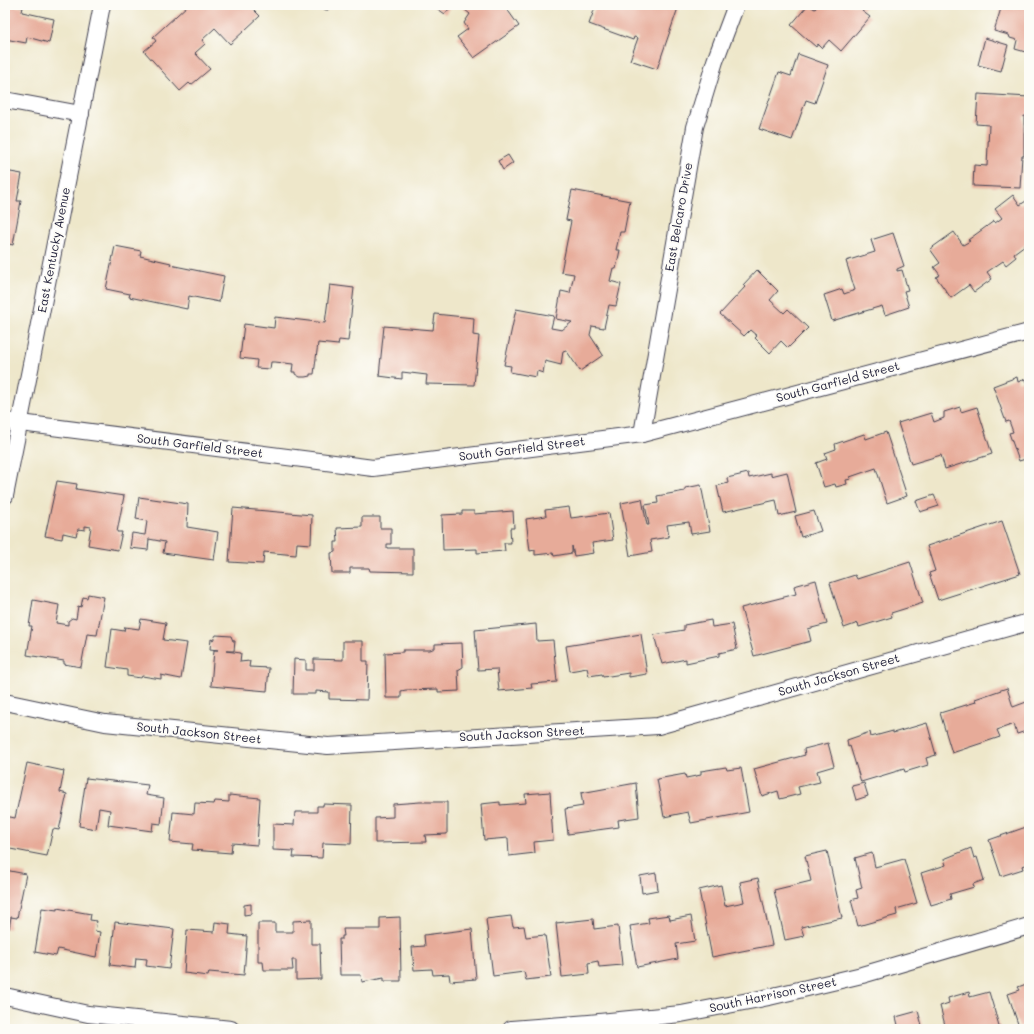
<svg xmlns="http://www.w3.org/2000/svg" width="1034" height="1034" font-family="Mali,sans-serif">
	<style>
		.building { fill: #e7ab99 }
		.lines { fill: none; stroke-linecap: round; stroke-linejoin: round }
		.minor-casing { stroke: #414050; stroke-width: 18 }
		.minor { stroke: #fff; stroke-width: 16 }
		.labels { text-anchor: middle; stroke-width: 4; stroke-linejoin: round; paint-order: stroke }
		.street-label { font-size: 12px; fill: #22223b; stroke: #fdfcf7 }
	</style>
	<rect width="100%" height="100%" fill="#fdfcf7"/>
	<filter id="ink" filterUnits="userSpaceOnUse"><feTurbulence type="fractalNoise" baseFrequency=".025" numOctaves="2"/><feDisplacementMap in="SourceGraphic" scale="8" xChannelSelector="R" yChannelSelector="G"/><feConvolveMatrix kernelMatrix="1 2 1 2 8 2 1 2 1" color-interpolation-filters="sRGB"/></filter>
	<filter id="wash" filterUnits="userSpaceOnUse"><feTurbulence type="fractalNoise" baseFrequency=".012" numOctaves="4" result="noise"/><feDisplacementMap in="SourceGraphic" scale="16" xChannelSelector="R" yChannelSelector="G"/><feGaussianBlur stdDeviation="0.9" result="paint"/><feColorMatrix in="noise" values="0 0 0 0 0 0 0 0 0 0 0 0 0 0 0 0 0 1.4 0 .05"/><feComposite in="paint" operator="in"/></filter>
	<g filter="url(#wash)">
		<rect width="100%" height="100%" fill="#eee7ca"/>
		<g id="blocks">
			<g class="building">
				<polygon points="5,5 23,7 22,12 54,19 49,43 27,37 26,43 5,39"/>
				<polygon points="188,5 249,5 260,16 230,44 215,28 202,40 205,44 195,53 210,69 191,85 189,83 180,91 144,51 156,41 153,37"/>
				<polygon points="304,5 329,5 328,10 304,7"/>
				<polygon points="432,5 452,5 445,14"/>
				<polygon points="459,5 504,5 519,26 474,58 457,37 468,29 464,23 470,14"/>
				<polygon points="596,5 679,5 657,69 630,60 638,38 634,37 633,40 589,24"/>
				<polygon points="808,5 815,9 818,5 866,5 862,11 870,17 841,51 829,40 822,48 818,44 816,47 791,25"/>
				<polygon points="1002,5 1016,8 1017,5 1029,5 1029,53 1015,49 1017,40 1010,38 1009,35 994,31"/>
				<polygon points="985,38 1008,45 1001,71 978,65"/>
				<polygon points="798,54 828,65 815,103 806,100 792,140 759,129 779,72 791,76"/>
				<polygon points="978,94 1029,97 1029,117 1024,116 1024,156 1022,156 1020,188 973,186 974,165 987,166 989,125 976,124"/>
				<polygon points="508,155 513,163 503,170 498,161"/>
				<polygon points="5,171 22,174 17,201 21,201 13,245 5,243"/>
				<polygon points="572,190 630,201 624,232 620,232 616,250 620,250 616,269 613,268 610,281 621,284 616,306 609,305 604,328 592,326 590,335 603,355 580,371 566,350 563,351 561,365 545,361 543,373 537,371 536,377 510,372 511,366 504,365 516,309 554,316 551,328 562,330 572,322 556,319 561,291 570,293 574,274 561,272 571,221 566,220"/>
				<polygon points="1013,195 1020,205 1029,199 1029,242 1014,253 1016,257 1006,265 1003,261 987,272 992,279 974,292 969,285 951,298 936,277 940,275 934,267 940,263 930,249 954,232 963,245 970,241 968,240 994,221 995,223 1002,218 995,209"/>
				<polygon points="893,233 904,266 897,269 897,271 902,270 908,290 904,291 909,307 885,315 882,306 832,321 824,295 842,289 844,294 855,290 846,261 875,252 871,240"/>
				<polygon points="115,246 141,251 140,256 171,263 170,265 224,276 219,302 189,296 187,309 134,298 129,297 130,294 106,289"/>
				<polygon points="757,270 778,291 770,300 784,313 788,309 808,328 788,348 781,341 770,353 755,338 757,336 750,330 744,336 720,314 745,287 743,285"/>
				<polygon points="330,285 354,288 348,341 339,340 338,345 318,343 314,374 310,374 310,376 305,377 300,377 295,374 295,372 292,372 293,364 275,362 271,362 270,369 256,368 257,360 240,358 244,324 274,328 275,317 325,323"/>
				<polygon points="435,314 474,318 473,335 479,336 474,385 426,384 427,375 402,372 402,379 379,376 384,326 433,330"/>
				<polygon points="1017,377 1018,382 1025,379 1026,382 1029,380 1029,458 1019,461 1009,433 1013,432 1009,421 1006,422 993,386"/>
				<polygon points="960,407 961,412 977,407 992,454 945,469 941,455 911,464 898,423 931,413 934,422 944,418 944,412"/>
				<polygon points="886,432 907,496 887,503 876,468 850,477 851,479 846,480 847,484 836,487 835,484 824,487 816,463 827,459 825,453 836,449 835,444 864,434 866,439"/>
				<polygon points="787,472 796,512 779,516 776,500 723,512 717,486 728,483 727,478 748,473 749,478 771,473 771,476"/>
				<polygon points="57,481 77,484 76,489 124,496 117,532 122,532 118,550 88,545 91,527 85,526 85,530 78,529 76,536 63,533 62,539 45,536"/>
				<polygon points="701,485 710,531 691,534 689,522 667,525 669,537 650,540 652,552 630,556 621,503 642,499 647,525 649,525 645,505 658,503 657,496 685,491 685,488"/>
				<polygon points="934,495 939,506 920,512 916,501"/>
				<polygon points="139,497 188,504 187,527 218,532 214,560 163,553 165,542 149,539 148,550 130,548 132,533 145,535 147,521 136,519"/>
				<polygon points="569,507 571,518 609,513 613,540 592,543 594,553 574,556 572,546 572,553 554,556 553,553 535,555 535,550 530,551 526,519 546,516 545,510"/>
				<polygon points="233,508 312,515 311,544 297,543 296,555 264,552 263,564 229,562"/>
				<polygon points="462,511 474,511 474,514 513,511 514,528 510,528 511,543 504,543 505,551 477,553 477,549 443,550 442,515 462,514"/>
				<polygon points="814,511 821,531 801,537 795,516"/>
				<polygon points="362,517 380,517 380,528 391,528 391,544 387,544 387,548 413,548 413,572 370,571 369,568 350,568 350,573 332,573 331,553 335,552 335,542 338,542 337,528 362,527"/>
				<polygon points="1002,521 1020,574 938,600 929,573 935,571 927,546"/>
				<polygon points="910,562 923,603 891,613 892,617 859,627 858,623 844,628 830,583 855,575 857,579"/>
				<polygon points="816,580 827,624 808,629 811,641 754,656 741,608 796,594 794,586"/>
				<polygon points="88,594 104,597 97,635 87,634 81,667 64,664 64,661 27,655 32,626 29,626 33,600 59,605 56,623 68,625 68,621 72,618 76,619 78,606 81,607 83,597 87,598"/>
				<polygon points="141,619 166,623 163,640 187,643 181,679 161,675 161,679 142,676 141,678 127,676 127,670 107,667 112,629 124,631 125,627 139,629"/>
				<polygon points="711,620 712,627 732,624 737,649 719,653 719,656 686,663 686,659 662,664 654,635 684,630 684,625"/>
				<polygon points="536,624 537,641 553,640 557,682 531,684 532,688 499,691 497,669 478,670 475,630"/>
				<polygon points="641,634 647,674 629,677 629,673 603,677 602,674 589,676 587,668 570,671 566,646"/>
				<polygon points="216,635 231,636 233,641 235,641 234,651 226,651 241,653 240,662 250,661 249,667 269,668 267,691 211,686 214,650 218,650 210,649 211,639 213,640"/>
				<polygon points="343,641 363,641 363,661 368,661 367,700 329,699 329,692 316,691 316,694 293,694 294,659 306,660 306,670 314,670 314,659 343,660"/>
				<polygon points="462,643 463,667 458,670 459,691 438,692 438,689 406,690 401,691 401,698 386,698 385,653 403,652 403,650 430,650 435,648 435,644"/>
				<polygon points="1007,688 1013,707 1029,701 1029,730 1017,734 1014,724 997,730 1000,737 952,753 940,713 976,702 975,699"/>
				<polygon points="927,723 936,755 926,758 928,765 905,772 904,769 861,782 850,746 848,747 847,740 870,732 871,737 893,731 893,733"/>
				<polygon points="828,743 834,766 817,771 820,782 798,787 800,794 780,799 778,791 762,796 754,769 805,755 804,749"/>
				<polygon points="27,763 64,771 60,792 67,794 59,830 53,829 47,856 5,848 5,816 15,818"/>
				<polygon points="726,767 727,770 741,768 749,812 691,823 688,812 664,817 657,779 685,774 686,778 701,775 701,771"/>
				<polygon points="86,778 148,785 146,795 164,798 161,824 153,823 152,831 108,825 110,810 99,808 96,829 79,826"/>
				<polygon points="636,783 639,817 618,820 619,827 568,834 565,809 583,806 581,793"/>
				<polygon points="864,783 868,796 856,800 852,786"/>
				<polygon points="550,792 553,840 534,842 535,853 509,856 508,838 484,840 481,804 500,802 500,805 526,803 525,794"/>
				<polygon points="229,795 260,798 257,845 232,843 231,853 192,850 193,844 170,842 173,812 194,814 195,803 214,804 215,801 229,802"/>
				<polygon points="420,802 447,802 447,834 425,835 426,842 375,843 375,818 393,817 393,804"/>
				<polygon points="323,804 352,805 351,844 323,843 322,858 293,857 294,851 273,850 273,824 294,825 295,812 317,812 317,806 323,806"/>
				<polygon points="1029,826 1029,864 1022,866 1023,869 1001,876 989,840"/>
				<polygon points="971,848 974,858 977,857 984,880 973,884 974,887 950,894 951,899 931,905 921,873 946,865 944,859"/>
				<polygon points="827,851 842,918 801,927 804,936 785,940 774,890 811,881 805,856"/>
				<polygon points="872,853 875,867 904,859 917,903 896,909 897,915 858,926 851,900 858,898 856,890 862,888 855,858"/>
				<polygon points="5,870 26,874 17,918 11,917 9,929 5,928"/>
				<polygon points="656,873 658,890 642,893 640,876"/>
				<polygon points="758,878 772,945 712,957 699,890 721,885 725,906 744,902 740,882"/>
				<polygon points="251,904 251,914 244,915 244,905"/>
				<polygon points="42,908 57,910 57,908 91,914 90,920 97,921 95,931 100,932 96,957 58,949 56,956 35,952"/>
				<polygon points="669,915 670,920 691,916 695,941 676,944 678,959 637,967 630,926 649,923 648,918"/>
				<polygon points="511,916 513,927 524,926 526,937 545,935 551,977 526,980 524,972 493,976 486,919"/>
				<polygon points="400,917 401,981 384,981 384,978 362,982 361,975 340,975 339,939 342,939 342,936 344,936 343,929 380,929 380,918"/>
				<polygon points="593,919 594,929 618,926 622,965 599,967 598,961 588,963 589,974 562,977 556,923"/>
				<polygon points="311,920 311,944 320,944 321,979 296,980 296,960 292,960 293,970 264,970 263,962 258,962 258,923 275,923 275,932 293,932 293,921"/>
				<polygon points="115,922 174,929 169,969 146,966 147,959 136,958 135,968 110,965"/>
				<polygon points="215,922 230,924 229,934 247,936 244,975 209,972 208,976 184,973 187,930 214,932"/>
				<polygon points="472,929 476,979 450,981 449,974 433,975 432,969 414,970 412,947 425,946 424,935"/>
				<polygon points="1029,983 1029,1024 1019,1027 1008,994 1020,990 1018,987"/>
				<polygon points="969,992 970,997 989,992 1000,1029 946,1029 940,1006 949,1003 948,998"/>
				<polygon points="918,1011 923,1029 886,1029 898,1025 896,1017"/>
			</g>
		</g>
	</g>
	<g filter="url(#ink)">
		<use href="#blocks" fill-opacity="0" stroke="#414050" stroke-width="1"/>
		<g class="lines">
			<g class="minor-casing">
				<g id="minor">
					<polyline points="5,100 81,114"/>
					<polyline points="5,421 373,468 642,434 1029,332"/>
					<polyline points="642,434 695,127 715,61 736,5"/>
					<polyline points="5,496 102,5"/>
					<polyline points="5,702 105,723 328,746 658,726 1029,622"/>
					<polyline points="5,996 88,1014 231,1029"/>
					<polyline points="511,1029 589,1023 681,1014 769,997 862,975 1029,926"/>
				</g>
			</g>
			<use href="#minor" class="minor"/>
		</g>
	</g>
	<g class="labels">
		<g class="street-label">
			<text transform="translate(679 217) rotate(-80)" y="4">East Belcaro Drive</text>
			<text transform="translate(54 250) rotate(-79)" y="4">East Kentucky Avenue</text>
			<text transform="translate(838 382) rotate(-15)" y="4">South Garfield Street</text>
			<text transform="translate(200 446) rotate(7)" y="4">South Garfield Street</text>
			<text transform="translate(522 449) rotate(-7)" y="4">South Garfield Street</text>
			<text transform="translate(839 675) rotate(-16)" y="4">South Jackson Street</text>
			<text transform="translate(199 733) rotate(6)" y="4">South Jackson Street</text>
			<text transform="translate(522 734) rotate(-3)" y="4">South Jackson Street</text>
			<text transform="translate(773 995) rotate(-12)" y="4">South Harrison Street</text>
		</g>
	</g>
	<rect width="1034" height="1034" fill="none" stroke="#fdfcf7" stroke-width="20"/>
</svg>
